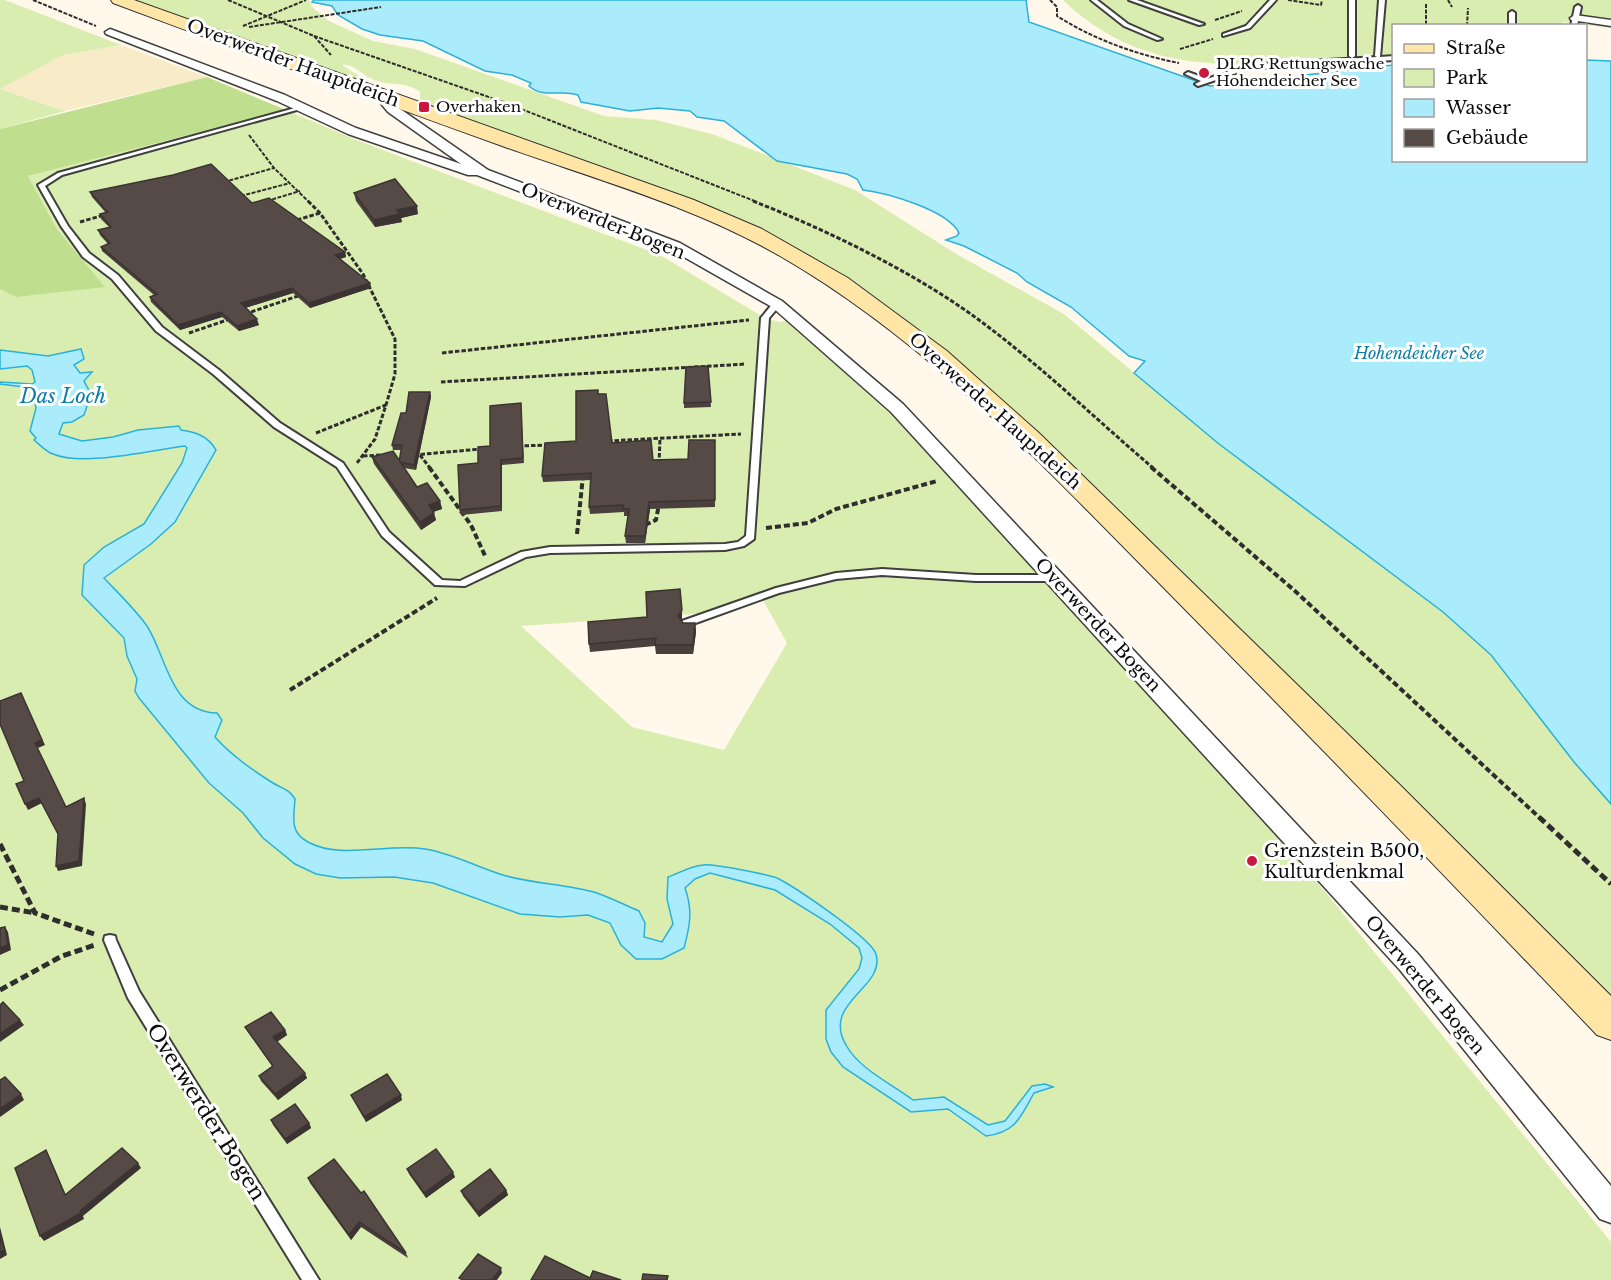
<svg xmlns="http://www.w3.org/2000/svg" width="1611" height="1280" font-family="'Libre Baskerville',serif">
	<style>
		.farmland { fill: #f8ecc8 }
		.green { fill: #daedb1; fill-rule: evenodd }
		.forest { fill: #c0df8e }
		.water { fill: #aaebfc; stroke: #2ab1da; stroke-width: 1.5 }
		.lines { fill: none; stroke-linecap: round; stroke-linejoin: round }
		.lane-casing { stroke: #3f3f3f; stroke-width: 4 }
		.street-casing { stroke: #3f3f3f; stroke-width: 3 }
		.secondary-casing { stroke: #2e2e2e; stroke-width: 2 }
		.path-far3 { stroke: #2e2e2e; stroke-width: 2; stroke-dasharray: 4 1.5; stroke-linecap: butt }
		.path-far2 { stroke: #2e2e2e; stroke-width: 3; stroke-dasharray: 4.5 2; stroke-linecap: butt }
		.path-far1 { stroke: #2e2e2e; stroke-width: 4; stroke-dasharray: 6 3; stroke-linecap: butt }
		.path { stroke: #2e2e2e; stroke-width: 5; stroke-dasharray: 8 4; stroke-linecap: butt }
		.lane { fill: #fff; fill-rule: evenodd }
		.street { fill: #fff; fill-rule: evenodd }
		.secondary { fill: #ffe6a6; fill-rule: evenodd }
		.wall { fill: #4a403d }
		.shaded-wall { fill: #3c3432 }
		.building { fill: #564a47; stroke: #3c3432; stroke-width: 1.5 }
		.poi-dot { fill: #c9173d; stroke: #fff; stroke-width: 2 }
		.labels { text-anchor: middle; stroke-width: 6; stroke-linejoin: round; paint-order: stroke }
		.far-poi-label { font-size: 15px; fill: #0c0c0c; stroke: #fff; text-anchor: start }
		.far-water-label { font-size: 16px; font-style: italic; fill: #0a7ea9; stroke: #fff }
		.street-label { font-size: 18px; fill: #0c0c0c; stroke: #fff }
		.poi-label { font-size: 18px; fill: #0c0c0c; stroke: #fff; text-anchor: start }
		.water-label { font-size: 20px; font-style: italic; fill: #0a7ea9; stroke: #fff }
		.near-street-label { font-size: 21px; fill: #0c0c0c; stroke: #fff }
	</style>
	<rect width="100%" height="100%" fill="#fff8eb"/>
	<polygon class="farmland" points="121,45 207,77 65,111 0,89 63,55"/>
	<g class="green">
		<polygon points="0,0 5,0 121,45 63,55 0,89"/>
		<path d="M125,0H309L313,8L329,21L373,41L415,49L604,116L656,120L712,134L855,190L958,255L1064,314L1219,444L1443,612L1491,655L1574,762L1611,804V1003L945,351L852,282L808,256L420,103V92C405,80 388,87 372,79C362,75 353,63 342,65L367,81L364,83L221,35L234,29L216,33Z"/>
		<path d="M1063,0H1611V28L1563,22L1562,26H1394L1393,57C1275,58 1159,93 1063,0Z"/>
		<polygon points="0,89 65,111 0,129"/>
		<path d="M286,110L354,139L660,255L765,318L779,322L788,320L890,410L1291,850L1611,1242V1280H0V192L104,286L57,229L28,176ZM759,593L787,643L724,750L632,727L521,626L706,613Z"/>
	</g>
	<polygon class="forest" points="207,77 286,110 28,176 57,229 105,287 16,297 0,289 0,129"/>
	<g class="water">
		<path d="M314,0H1026L1029,22L1210,86L1393,65L1394,160H1586V60L1611,61V804L1574,762L1491,655L1443,612L1219,444L1134,373L1145,361L1129,356L1071,307L1027,282L1017,273L964,246L946,240L957,236L959,233C948,210 887,193 863,190L857,179L847,174L777,161L724,121L697,117L690,111L658,108L630,111L581,102L578,95C561,89 543,99 529,86L531,83L512,75L485,71L423,41L380,35L362,29L338,15L332,6L312,2Z"/>
		<path d="M81,349L84,359L74,365L80,373L92,372L84,381L91,394L84,415L72,422L63,423L59,434L82,441L113,437L138,430L179,426L181,430C196,432 208,436 216,450L175,522L151,544L104,578C118,593 135,609 147,626C167,657 170,712 217,713L222,720L215,737C231,755 252,770 273,783C283,789 289,789 295,799C294,817 289,832 308,842C340,860 388,843 425,849C452,853 476,867 503,875C533,884 566,884 597,893C611,898 625,905 639,911L645,923L644,937L662,942L673,924L667,899L668,877C679,873 691,866 703,865C710,863 772,875 779,879C796,888 871,938 876,954C886,988 821,1002 846,1045C859,1069 892,1084 913,1100L944,1097L988,1125L1005,1121L1032,1086L1045,1084L1053,1087L1034,1093C1020,1118 1016,1132 986,1136L948,1109L911,1112L843,1067L831,1052L826,1039V1010L859,969L862,958L859,948L830,924L775,890L710,873L695,879L685,888C693,910 690,926 684,948L662,959H636L621,945L610,923L588,915L560,917L520,914L433,883L394,877L340,878L316,874L295,864L263,838L243,813L209,783L139,698L135,691L137,679L127,656L124,638L82,595L84,565L104,547L144,524L182,463L187,448L185,446C152,450 83,467 53,454C46,452 39,444 34,440L36,438L30,431L36,408L32,388L0,384V382L32,384L35,382L32,370L27,366L0,369V350L48,356Z"/>
	</g>
	<g class="lines">
		<g class="lane-casing">
			<g id="lane">
				<polygon points="1091,0 1097,0 1128,24 1162,39 1157,40 1124,26"/>
				<polygon points="1129,0 1137,0 1204,24 1199,25"/>
				<polygon points="1270,0 1276,0 1250,28 1223,36 1223,34 1246,26"/>
				<polygon points="1349,0 1355,0 1355,56 1352,58 1349,56"/>
				<polygon points="1379,0 1385,0 1380,57 1394,56 1394,60 1248,69 1198,86 1195,84 1201,81 1185,74 1188,72 1207,79 1247,65 1377,57 1375,56"/>
				<polygon points="1578,5 1581,7 1577,26 1571,26 1575,7"/>
				<polygon points="1512,11 1515,13 1515,26 1509,26 1509,13"/>
				<polygon points="299,107 304,108 62,175 45,186 68,226 89,253 118,275 162,327 219,370 280,423 343,463 389,532 442,580 460,581 521,552 550,547 725,544 738,542 746,536 761,318 774,302 780,302 781,304 769,318 754,539 744,546 725,550 550,553 526,557 465,586 435,585 382,536 337,467 274,427 213,374 156,331 112,279 83,257 61,226 38,185 58,173"/>
				<polygon points="882,569 976,575 1055,575 1060,578 1055,581 976,581 882,575 836,579 779,593 690,625 682,625 681,623 682,621 776,588 836,573"/>
				<polygon points="110,935 115,936 116,940 139,991 319,1280 302,1280 128,998 104,940 105,936"/>
			</g>
		</g>
		<g class="street-casing">
			<g id="street">
				<polygon points="1575,15 1611,20 1611,26 1571,20 1570,18"/>
				<polygon points="110,29 285,95 356,128 461,164 388,112 373,94 383,91 396,106 488,170 680,243 782,301 903,404 1418,954 1611,1186 1611,1223 1600,1219 1400,970 891,412 772,307 670,249 477,175 468,175 348,134 277,101 106,34 105,32"/>
			</g>
		</g>
		<g class="secondary-casing">
			<path id="secondary" d="M111,0H134L694,200L762,229L848,278L947,351L1039,433L1400,785L1611,996V1040L1597,1035C1454,885 1310,736 1165,589C1045,468 929,342 780,256C695,207 598,180 505,147C374,100 244,52 113,3Z"/>
		</g>
		<g class="path-far3">
			<polyline points="33,0 96,26"/>
			<polyline points="228,0 314,36 331,55"/>
			<path d="M1050,0L1057,7V16C1093,39 1137,55 1179,63"/>
			<polyline points="1288,0 1321,5 1322,0"/>
			<polyline points="1448,0 1452,7"/>
			<polyline points="1426,4 1426,26"/>
			<polyline points="1215,20 1242,11"/>
			<polyline points="243,26 306,0"/>
			<polyline points="1467,26 1468,8"/>
			<polyline points="249,27 381,7"/>
			<polyline points="314,36 506,103 757,202"/>
			<polyline points="1180,49 1213,39"/>
			<polyline points="249,135 274,168 309,202"/>
			<polyline points="224,182 274,168"/>
			<polyline points="241,196 290,183"/>
			<polyline points="267,201 300,191"/>
		</g>
		<g class="path-far2">
			<polyline points="308,201 320,213 363,274 395,339 395,374 386,405 375,439 357,463"/>
			<path d="M753,201C829,231 918,274 983,323C1042,367 1097,420 1153,468"/>
			<polyline points="297,220 320,213"/>
			<polyline points="80,222 104,215"/>
			<polyline points="245,314 301,295"/>
			<polyline points="189,333 230,319"/>
			<polyline points="442,353 749,320"/>
			<polyline points="441,382 746,364"/>
			<polyline points="316,433 386,405"/>
			<polyline points="608,441 741,434"/>
			<polyline points="518,446 550,445"/>
			<polyline points="414,455 481,449"/>
			<polyline points="420,455 430,468"/>
			<polyline points="363,456 382,455"/>
			<polyline points="659,464 660,438"/>
		</g>
		<g class="path-far1">
			<polyline points="429,467 471,525 486,558"/>
			<polyline points="1151,467 1295,591 1541,819"/>
			<polyline points="645,525 656,520 659,504"/>
			<polyline points="766,528 808,523 836,509 937,481"/>
			<polyline points="577,534 583,476"/>
			<polyline points="290,690 437,598"/>
		</g>
		<g class="path">
			<polyline points="1539,817 1611,884"/>
			<polyline points="0,844 35,913 94,934"/>
			<polyline points="0,907 35,913"/>
			<polyline points="0,990 62,956 95,945"/>
		</g>
		<use href="#lane" class="lane"/>
		<use href="#street" class="street"/>
		<use href="#secondary" class="secondary"/>
	</g>
	<g class="wall">
		<polygon points="90,192 252,203 345,252 346,257 340,259 370,283 371,288 310,308 293,293 245,308 259,325 239,331 222,317 180,330 151,302 150,297 154,295 102,251 101,247 108,244 100,235 98,230 109,227 101,219 100,214 106,213 92,197"/>
		<polygon points="354,193 418,214 401,218 402,222 375,227 356,201"/>
		<polygon points="708,366 711,407 684,408 684,403"/>
		<polygon points="430,392 431,397 416,470 404,468 417,487 440,501 442,509 433,512 436,520 421,530 374,464 372,457 400,461 401,450 393,450 392,445 406,413"/>
		<polygon points="598,394 612,443 653,460 688,459 715,440 715,507 650,509 645,543 626,543 625,536 628,516 624,516 624,512 590,514 589,507 591,480 543,482 542,476 576,441"/>
		<polygon points="521,408 524,463 502,465 502,511 461,515 460,510 490,446"/>
		<polygon points="682,619 681,620 683,623 695,623 696,632 693,654 656,654 655,646 590,652 589,644"/>
		<polygon points="245,1027 285,1030 287,1035 277,1042 307,1078 278,1100 261,1081 259,1076 272,1066 248,1032"/>
		<polygon points="351,1095 402,1100 366,1122"/>
		<polygon points="271,1120 309,1123 311,1128 287,1144 273,1125"/>
		<polygon points="407,1169 455,1177 426,1198 409,1174"/>
		<polygon points="308,1178 406,1253 408,1258 361,1227 351,1240 310,1183"/>
		<polygon points="506,1190 508,1195 479,1217 463,1196 461,1191"/>
	</g>
	<g class="shaded-wall">
		<polygon points="417,206 418,214 401,218 402,222 375,227 374,220 397,210"/>
		<polygon points="345,252 346,257 336,260 335,255"/>
		<polygon points="370,283 371,288 310,308 309,303"/>
		<polygon points="292,288 293,293 242,309 241,303"/>
		<polygon points="221,312 222,317 180,330 178,325"/>
		<polygon points="257,319 259,325 239,331 237,326"/>
		<polygon points="430,392 431,397 416,470 414,465"/>
		<polygon points="501,460 502,465 502,511 501,506"/>
		<polygon points="440,501 442,509 430,513 429,505"/>
		<polygon points="649,502 650,509 645,543 645,536"/>
		<polygon points="434,513 436,520 421,530 420,522"/>
		<polygon points="682,610 682,619 679,624 678,616"/>
		<polygon points="695,623 696,632 693,654 693,645"/>
		<polygon points="21,693 45,745 38,748 35,743"/>
		<polygon points="39,798 42,803 28,810 25,804"/>
		<polygon points="84,798 86,804 82,866 58,871 56,866"/>
		<polygon points="5,927 8,932 11,950 0,955 0,948"/>
		<polygon points="20,1020 24,1025 0,1042 0,1034"/>
		<polygon points="285,1030 287,1035 275,1043 273,1037"/>
		<polygon points="305,1073 307,1078 278,1100 275,1094"/>
		<polygon points="21,1094 24,1100 0,1117 0,1109"/>
		<polygon points="401,1095 402,1100 366,1122 364,1117"/>
		<polygon points="309,1123 311,1128 287,1144 285,1139"/>
		<polygon points="46,1150 49,1156 68,1200 65,1195"/>
		<polygon points="138,1163 141,1168 83,1216 84,1219 44,1241 40,1236 80,1211"/>
		<polygon points="453,1172 455,1177 426,1198 424,1193"/>
		<polygon points="506,1190 508,1195 479,1217 478,1212"/>
		<polygon points="359,1222 361,1227 351,1240 349,1235"/>
		<polygon points="0,1227 7,1255 0,1259"/>
		<polygon points="501,1268 502,1273 497,1280 492,1280"/>
	</g>
	<g class="building">
		<polygon points="211,164 252,203 269,198 345,252 335,255 370,283 309,303 292,288 241,303 257,319 237,326 221,312 178,325 150,297 157,294 101,247 110,243 98,230 111,227 100,214 108,212 90,192 173,175"/>
		<polygon points="395,179 417,206 397,210 400,214 374,220 354,193"/>
		<polygon points="708,366 711,402 684,403 686,367"/>
		<polygon points="598,390 598,394 606,394 612,443 651,440 653,460 688,459 689,440 715,440 715,500 649,502 645,536 625,536 629,509 623,509 623,505 589,507 591,473 542,476 545,443 576,441 576,391"/>
		<polygon points="409,392 430,392 414,465 399,462 402,445 392,445 401,413 406,413"/>
		<polygon points="521,403 523,458 501,460 501,506 460,510 458,465 478,463 478,447 490,446 490,406"/>
		<polygon points="393,451 417,487 427,483 440,501 429,505 434,513 420,522 372,457"/>
		<polygon points="680,589 682,610 678,616 683,623 695,623 693,645 655,645 656,638 589,644 588,622 647,617 646,592"/>
		<polygon points="21,693 42,740 35,743 66,807 84,798 79,861 56,866 58,834 39,798 25,804 16,784 24,781 0,724 0,701"/>
		<polygon points="5,927 8,945 0,948 0,928"/>
		<polygon points="3,1002 20,1020 0,1034 0,1005"/>
		<polygon points="271,1012 285,1030 273,1037 305,1073 275,1094 259,1076 273,1066 245,1027"/>
		<polygon points="387,1074 401,1095 364,1117 351,1095"/>
		<polygon points="5,1077 21,1094 0,1109 0,1080"/>
		<polygon points="295,1104 309,1123 285,1139 271,1120"/>
		<polygon points="122,1148 138,1163 80,1211 81,1213 40,1236 15,1168 46,1150 65,1195"/>
		<polygon points="436,1149 453,1172 424,1193 407,1169"/>
		<polygon points="334,1159 361,1193 364,1191 406,1253 359,1222 349,1235 308,1178"/>
		<polygon points="490,1169 506,1190 478,1212 461,1191"/>
		<polygon points="0,1236 4,1250 0,1252"/>
		<polygon points="478,1254 501,1268 492,1280 463,1280 459,1278"/>
		<polygon points="545,1256 590,1278 593,1271 621,1280 531,1280"/>
		<polygon points="643,1274 668,1276 667,1280 642,1280"/>
	</g>
	<g class="poi-dot">
		<circle cx="1204" cy="73" r="6"/>
		<rect x="418" y="101" width="12" height="12" rx="3"/>
		<circle cx="1252" cy="861" r="6"/>
	</g>
	<g class="labels">
		<g class="far-poi-label">
			<text x="1216" y="69">DLRG Rettungswache<tspan x="1216" dy="17">Hohendeicher See</tspan></text>
			<text x="436" y="112">Overhaken</text>
		</g>
		<g class="far-water-label">
			<text x="1419" y="359">Hohendeicher See</text>
		</g>
		<g class="street-label">
			<text transform="translate(293 63) rotate(20)" y="6">Overwerder Hauptdeich</text>
			<text transform="translate(603 221) rotate(22)" y="6">Overwerder Bogen</text>
			<text transform="translate(995 411) rotate(42)" y="6">Overwerder Hauptdeich</text>
			<text transform="translate(1098 625) rotate(47)" y="6">Overwerder Bogen</text>
			<text transform="translate(1425 985) rotate(50)" y="6">Overwerder Bogen</text>
		</g>
		<g class="poi-label">
			<text x="1264" y="857">Grenzstein B500,<tspan x="1264" dy="21">Kulturdenkmal</tspan></text>
		</g>
		<g class="water-label">
			<text x="63" y="403">Das Loch</text>
		</g>
		<g class="near-street-label">
			<text transform="translate(206 1112) rotate(58)" y="7">Overwerder Bogen</text>
		</g>
	</g>
	<rect x="1392" y="24" width="195" height="138" fill="#ffffff" stroke="#9e9e9e" stroke-width="1.5"/>
	<rect x="1404" y="44" width="30" height="9" fill="#ffe6a6" stroke="#9e9e9e" stroke-width="1.5"/>
	<text x="1446" y="54" font-size="18" fill="#0c0c0c">Straße</text>
	<rect x="1404" y="69" width="30" height="18" fill="#daedb1" stroke="#9e9e9e" stroke-width="1.5"/>
	<text x="1446" y="84" font-size="18" fill="#0c0c0c">Park</text>
	<rect x="1404" y="99" width="30" height="18" fill="#aaebfc" stroke="#9e9e9e" stroke-width="1.5"/>
	<text x="1446" y="114" font-size="18" fill="#0c0c0c">Wasser</text>
	<rect x="1404" y="129" width="30" height="18" fill="#564a47" stroke="#9e9e9e" stroke-width="1.5"/>
	<text x="1446" y="144" font-size="18" fill="#0c0c0c">Gebäude</text>
</svg>
